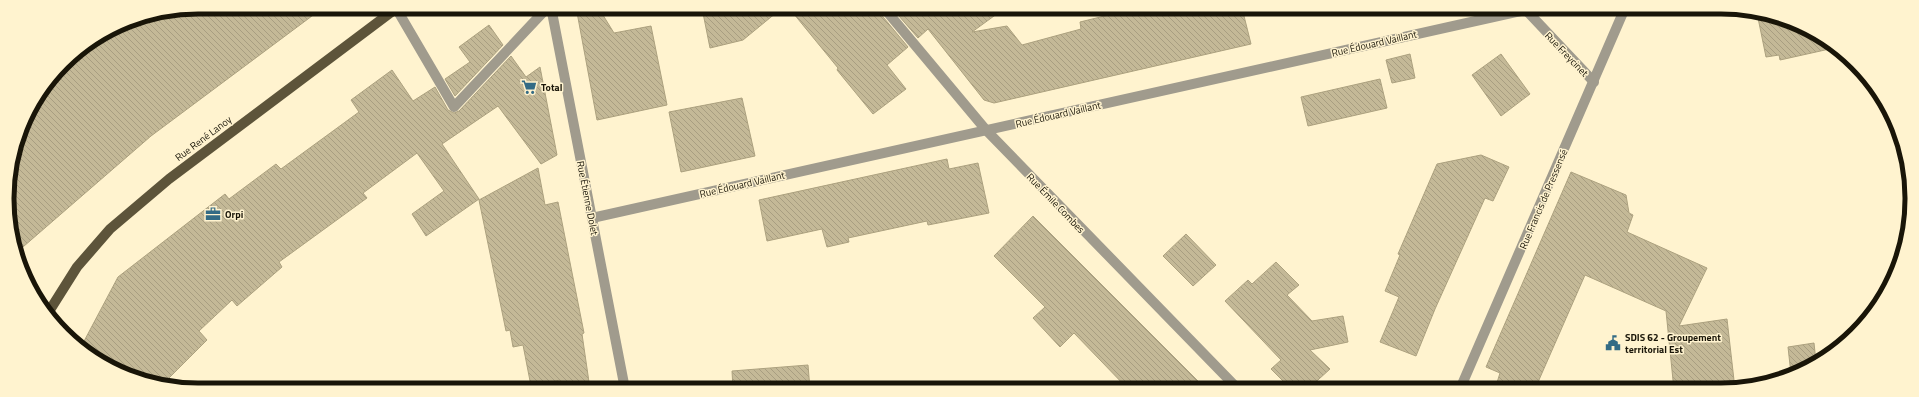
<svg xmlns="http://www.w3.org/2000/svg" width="1919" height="397" font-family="'Titillium Web',sans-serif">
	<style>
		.building { fill: url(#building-back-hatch); stroke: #aca17f }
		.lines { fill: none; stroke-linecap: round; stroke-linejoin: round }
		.minor { stroke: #a09b8d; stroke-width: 10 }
		.major { stroke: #5d543a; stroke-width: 10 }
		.labels { text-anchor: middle; stroke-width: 3; stroke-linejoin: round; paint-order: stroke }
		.street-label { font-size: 10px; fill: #191508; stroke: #fff3cf }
		.poi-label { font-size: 10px; font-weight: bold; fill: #191508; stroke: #fff3cf; text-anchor: start }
		.rim { fill: none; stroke: #191508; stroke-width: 5 }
	</style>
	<defs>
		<pattern id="building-back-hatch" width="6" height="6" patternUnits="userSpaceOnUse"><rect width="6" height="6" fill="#c4b997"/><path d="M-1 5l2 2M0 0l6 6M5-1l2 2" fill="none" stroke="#a89e81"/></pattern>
	</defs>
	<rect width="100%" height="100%" fill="#fff3cf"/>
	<g class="building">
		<polygon points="198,7 324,7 151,136 16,253 7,186 22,125 63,63 125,21"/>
		<polygon points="576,7 598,7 614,33 651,26 667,105 597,120"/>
		<polygon points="702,8 782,8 743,40 710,48"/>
		<polygon points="789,8 878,8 879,12 908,47 887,65 906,89 873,114 837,70 838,68"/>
		<polygon points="892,8 1005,8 972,32 1007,26 1022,45 1081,29 1080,22 1137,8 1242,8 1251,44 994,103 984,100 928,29 918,38"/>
		<polygon points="1757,13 1816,33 1834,48 1780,60 1779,55 1766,57"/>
		<polygon points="489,25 503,45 455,96 445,79 470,62 459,47"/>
		<polygon points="1410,54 1415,78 1392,83 1386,60"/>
		<polygon points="1501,54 1530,94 1501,116 1472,75"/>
		<polygon points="511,56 526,77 540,67 557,155 541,164 498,106 442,144 479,199 426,236 412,214 444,191 417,153 363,193 367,198 279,262 282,267 237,306 232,300 199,331 207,340 162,385 114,370 82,345 118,277 225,194 229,199 276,164 281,169 359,112 351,100 392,70 413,101 435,87 448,110 454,113 459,111"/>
		<polygon points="1380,79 1387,108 1308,126 1301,97"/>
		<polygon points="742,98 755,156 681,172 669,112"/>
		<polygon points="1481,155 1509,167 1493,201 1485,198 1435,309 1416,356 1380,342 1399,297 1385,291 1400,255 1398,254 1437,164"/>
		<polygon points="947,159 949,169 978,163 989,213 928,225 927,221 848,238 849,242 827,247 822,229 767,241 759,200"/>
		<polygon points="538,168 545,205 558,202 584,333 582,334 590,389 561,389 560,380 531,386 523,345 513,347 510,330 506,331 479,200"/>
		<polygon points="1571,172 1626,195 1629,213 1633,215 1627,232 1707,268 1679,326 1727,319 1735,389 1674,390 1666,311 1585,275 1535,389 1495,389 1500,373 1486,367"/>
		<polygon points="1033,216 1206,389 1128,389 1074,333 1060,347 1033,318 1045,307 994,256"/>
		<polygon points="1186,234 1216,265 1193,286 1163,256"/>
		<polygon points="1276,262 1299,285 1287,295 1312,321 1343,316 1348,342 1310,350 1330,369 1308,389 1291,389 1271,369 1281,360 1225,301 1248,280 1252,284"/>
		<polygon points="1814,343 1816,362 1805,370 1791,374 1788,347"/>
		<polygon points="808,365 810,389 733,389 732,371"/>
	</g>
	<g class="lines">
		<g class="minor">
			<polyline points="551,7 625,389"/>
			<polyline points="396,8 454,107 548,7"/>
			<polyline points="884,8 986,130 1238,389"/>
			<polyline points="1524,8 1594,82"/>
			<polyline points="592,218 1525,10"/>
			<polyline points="1460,389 1625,8"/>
		</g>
		<polyline class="major" points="48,313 77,267 110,229 169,179 398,7"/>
	</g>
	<defs>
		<g id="supermarket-bare" transform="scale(1.2)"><path d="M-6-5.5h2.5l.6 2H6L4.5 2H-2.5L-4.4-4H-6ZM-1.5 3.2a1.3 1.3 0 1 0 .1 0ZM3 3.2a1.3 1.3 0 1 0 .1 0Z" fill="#336b85" stroke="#fff3cf" stroke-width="2.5" paint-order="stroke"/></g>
		<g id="office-bare" transform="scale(1.2)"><path d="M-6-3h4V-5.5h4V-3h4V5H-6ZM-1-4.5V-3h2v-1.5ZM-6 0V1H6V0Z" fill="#336b85" stroke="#fff3cf" stroke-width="2.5" paint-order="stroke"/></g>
		<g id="civic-bare" transform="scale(1.2)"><path d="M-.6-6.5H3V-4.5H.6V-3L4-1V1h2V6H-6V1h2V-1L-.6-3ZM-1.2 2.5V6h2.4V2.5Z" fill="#336b85" stroke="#fff3cf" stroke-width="2.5" paint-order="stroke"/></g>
	</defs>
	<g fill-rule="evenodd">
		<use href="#supermarket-bare" x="529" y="87"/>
		<use href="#office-bare" x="213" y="214"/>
		<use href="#civic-bare" x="1613" y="343"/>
	</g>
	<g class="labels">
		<g class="street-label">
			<text transform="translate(1374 43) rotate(-13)" y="4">Rue Édouard Vaillant</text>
			<text transform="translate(1567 54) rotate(46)" y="4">Rue Freycinet</text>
			<text transform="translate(1058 114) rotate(-13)" y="4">Rue Édouard Vaillant</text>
			<text transform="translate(203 138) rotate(-37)" y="4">Rue René Lanoy</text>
			<text transform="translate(742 184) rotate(-13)" y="4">Rue Édouard Vaillant</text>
			<text transform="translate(588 198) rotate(79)" y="4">Rue Étienne Dolet</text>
			<text transform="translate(1543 199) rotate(-67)" y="4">Rue Francis de Pressensé</text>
			<text transform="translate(1056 203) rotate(46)" y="4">Rue Émile Combes</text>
		</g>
		<g class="poi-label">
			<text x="541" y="91">Total</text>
			<text x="225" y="218">Orpi</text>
			<text x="1625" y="341">SDIS 62 - Groupement<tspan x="1625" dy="12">territorial Est</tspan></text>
		</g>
	</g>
	<path d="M0 0H1919V397H0ZM198 14H1721A184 184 0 0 1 1905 198V199A184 184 0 0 1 1721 383H198A184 184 0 0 1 14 199V198A184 184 0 0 1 198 14Z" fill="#fff3cf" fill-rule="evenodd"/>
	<path class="rim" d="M198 14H1721A184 184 0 0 1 1905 198V199A184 184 0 0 1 1721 383H198A184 184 0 0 1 14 199V198A184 184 0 0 1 198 14Z"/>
</svg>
